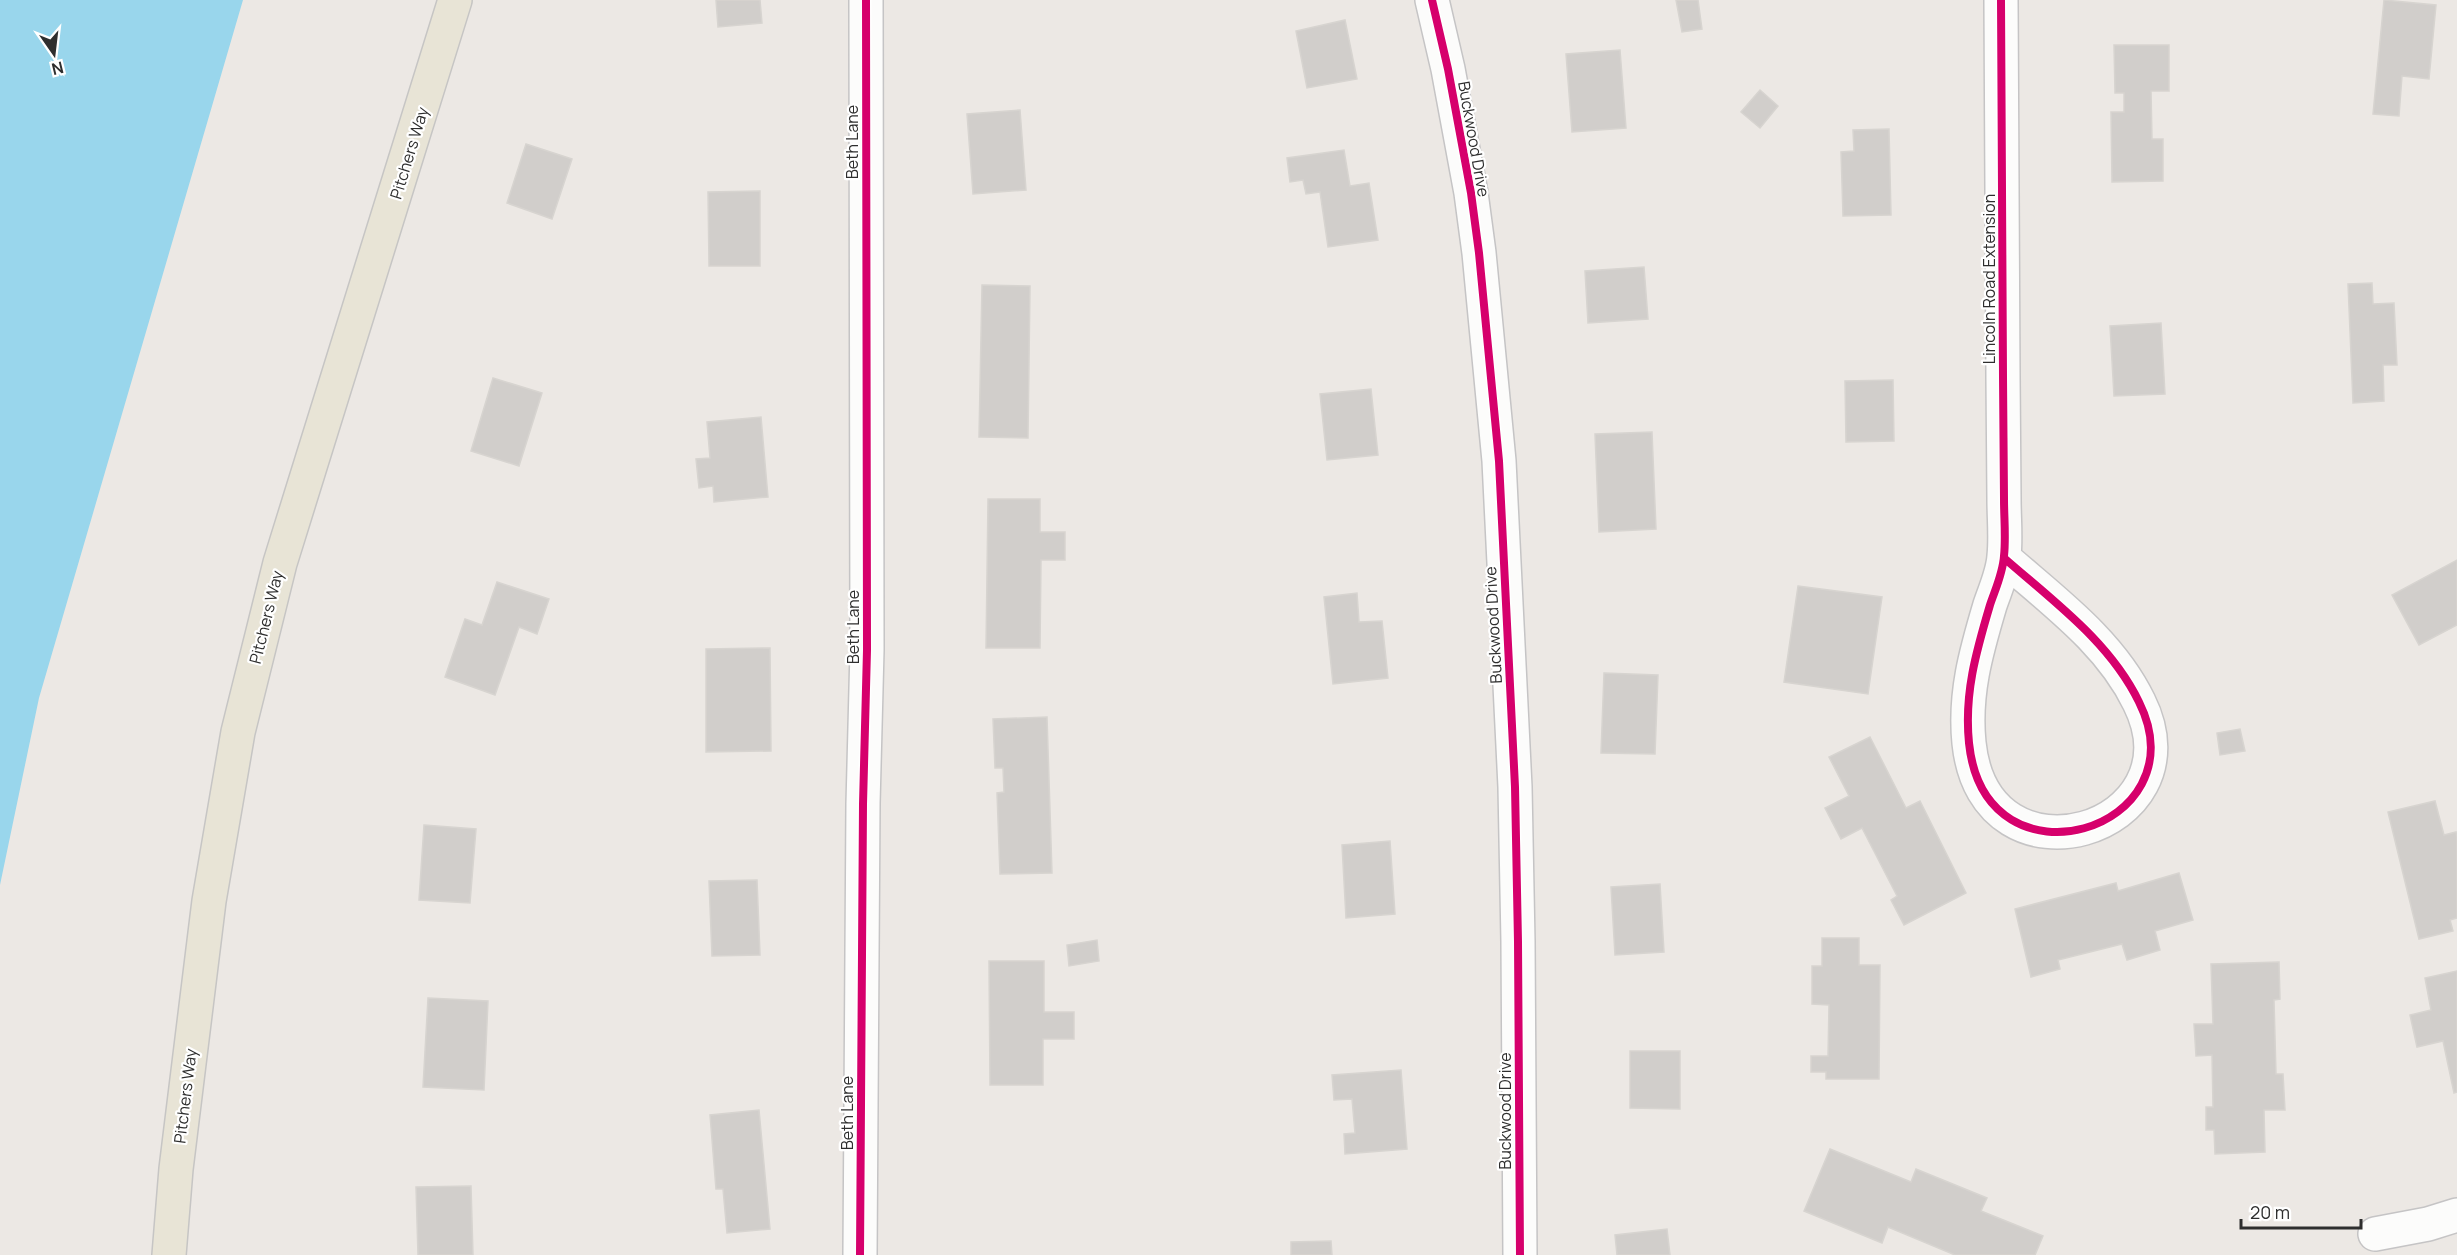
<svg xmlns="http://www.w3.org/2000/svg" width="2457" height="1255" font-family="Manrope,sans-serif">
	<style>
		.water { fill: #99d6ec }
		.building { fill: #d1cecb; stroke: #d7d4d0; stroke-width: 1.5 }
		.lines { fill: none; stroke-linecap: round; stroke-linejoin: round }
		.minor-casing { stroke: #c5c4c5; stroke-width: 36 }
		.major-casing { stroke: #c6c5c4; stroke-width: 36 }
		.minor { stroke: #fcfcfb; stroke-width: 33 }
		.major { stroke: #e8e4d6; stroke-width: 33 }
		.cycleway-casing { stroke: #fff; stroke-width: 11 }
		.cycleway { stroke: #d6006c; stroke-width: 8 }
		.labels { text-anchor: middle; stroke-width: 4.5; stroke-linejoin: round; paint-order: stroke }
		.street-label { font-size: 16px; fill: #2e2e2e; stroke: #fff }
	</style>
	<rect width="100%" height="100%" fill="#ece8e4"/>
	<polygon class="water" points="0,0 243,0 39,698 0,885"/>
	<g class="building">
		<polygon points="716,0 760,0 762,23 718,27"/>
		<polygon points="1676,0 1698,0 1702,29 1682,32"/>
		<polygon points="2384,0 2436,5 2429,79 2402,76 2399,116 2373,114"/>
		<polygon points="1345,20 1357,79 1307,88 1296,31"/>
		<polygon points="2114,45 2169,45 2169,91 2151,91 2152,139 2163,139 2163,181 2112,182 2111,112 2124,112 2124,93 2115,93"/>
		<polygon points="1620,50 1626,128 1572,132 1566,54"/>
		<polygon points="1760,90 1778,106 1760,128 1741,112"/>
		<polygon points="1020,110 1026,190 973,194 967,114"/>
		<polygon points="1889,129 1891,215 1843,216 1841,152 1854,151 1853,130"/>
		<polygon points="526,144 572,159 552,219 507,203"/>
		<polygon points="1344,150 1350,186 1369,183 1378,240 1328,247 1320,192 1306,194 1303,180 1290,182 1287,158"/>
		<polygon points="760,191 760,266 709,266 708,192"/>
		<polygon points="1644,267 1648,319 1588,323 1585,271"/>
		<polygon points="2372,283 2373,304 2394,303 2397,365 2383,365 2384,401 2353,403 2348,284"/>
		<polygon points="982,285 1030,286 1028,438 979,437"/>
		<polygon points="2161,323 2165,394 2114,396 2110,326"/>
		<polygon points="493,378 542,393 519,466 471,451"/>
		<polygon points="1893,380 1894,441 1846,442 1845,381"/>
		<polygon points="1371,389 1378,455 1327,460 1320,394"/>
		<polygon points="761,417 768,497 714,502 713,486 699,488 696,459 710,458 707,422"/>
		<polygon points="1652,432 1656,529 1599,532 1595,434"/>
		<polygon points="988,499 1040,499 1040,532 1065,532 1065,560 1041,560 1040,648 986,648"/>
		<polygon points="2457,560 2457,625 2419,645 2392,595"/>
		<polygon points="497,582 549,599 537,634 519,627 495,695 445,677 465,619 482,625"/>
		<polygon points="1798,586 1882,597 1868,694 1784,682"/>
		<polygon points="1357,593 1359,622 1382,621 1388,678 1333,684 1324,597"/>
		<polygon points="770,648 771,751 706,752 706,649"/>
		<polygon points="1604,673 1658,675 1655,754 1601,753"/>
		<polygon points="1047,717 1052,873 1000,874 997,793 1004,792 1003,768 995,768 993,719"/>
		<polygon points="2240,729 2245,751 2220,755 2217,733"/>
		<polygon points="1870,737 1906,808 1920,801 1966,893 1904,925 1891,900 1897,896 1862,828 1841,839 1825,808 1849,796 1829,757"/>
		<polygon points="2435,801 2444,835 2456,832 2457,837 2457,918 2450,920 2453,931 2419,939 2388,812"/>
		<polygon points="424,825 476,829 470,903 419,900"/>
		<polygon points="1390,841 1395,914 1346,918 1342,845"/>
		<polygon points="2179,873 2193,920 2155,931 2160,950 2127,960 2122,944 2058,960 2060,969 2031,977 2015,909 2116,883 2118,891"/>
		<polygon points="757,880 760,955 712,956 709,881"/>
		<polygon points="1660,884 1664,952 1615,955 1611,887"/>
		<polygon points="1822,938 1859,938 1859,965 1880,965 1879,1079 1826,1079 1826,1072 1811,1072 1811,1056 1828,1056 1829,1005 1812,1004 1812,966 1822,966"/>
		<polygon points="1097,940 1099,961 1069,966 1067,945"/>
		<polygon points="989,961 1044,961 1044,1012 1074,1012 1074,1039 1043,1039 1043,1085 990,1085"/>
		<polygon points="2279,962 2280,999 2274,1000 2276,1074 2283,1074 2285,1110 2264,1110 2265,1152 2215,1154 2214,1130 2206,1130 2206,1107 2213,1107 2212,1055 2196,1056 2194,1024 2213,1024 2211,964"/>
		<polygon points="2457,971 2457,1092 2454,1093 2443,1041 2417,1047 2410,1015 2431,1010 2425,978"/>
		<polygon points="428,998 488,1001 484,1090 423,1087"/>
		<polygon points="1630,1051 1680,1051 1680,1109 1630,1108"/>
		<polygon points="1401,1070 1407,1149 1345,1154 1344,1134 1355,1133 1352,1099 1334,1100 1332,1075"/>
		<polygon points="759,1110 770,1229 727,1233 723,1189 716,1189 710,1115"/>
		<polygon points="1830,1149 1911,1182 1916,1169 1987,1198 1981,1211 2043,1236 2035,1255 1955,1255 1888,1227 1882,1243 1804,1211"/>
		<polygon points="471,1186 473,1255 418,1255 416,1187"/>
		<polygon points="1667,1229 1670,1255 1617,1255 1615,1235"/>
		<polygon points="1331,1241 1332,1255 1291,1255 1291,1242"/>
	</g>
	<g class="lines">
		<g class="minor-casing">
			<g id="minor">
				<polyline points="1432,0 1448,69 1471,193 1479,253 1499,461 1515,787 1518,942 1520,1255"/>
				<path d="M2001,0C2002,126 2002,252 2003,377C2003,418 2004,458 2004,499C2004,518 2006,538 2004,556C2003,573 1995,590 1990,605C1976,652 1964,694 1969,743C1985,897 2203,830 2139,702C2110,642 2053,601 2004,558"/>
				<polyline points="2375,1234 2428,1224 2457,1215"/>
				<polyline points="860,1255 863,804 867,650 866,0"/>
			</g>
		</g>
		<g class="major-casing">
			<polyline id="major" points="169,1255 176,1169 209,901 238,732 280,563 455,0"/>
		</g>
		<use href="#minor" class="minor"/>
		<use href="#major" class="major"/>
		<g class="cycleway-casing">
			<g id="cycleway">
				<polyline points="1432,0 1448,69 1471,193 1479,253 1499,461 1515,787 1518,942 1520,1255"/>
				<path d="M2001,0C2002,126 2002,252 2003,377C2003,418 2004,458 2004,499C2004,518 2006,538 2004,556C2003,573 1995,590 1990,605C1976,652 1964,694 1969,743C1985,897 2203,830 2139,702C2110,642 2053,601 2004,558"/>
				<polyline points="860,1255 863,804 867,650 866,0"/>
			</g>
		</g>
		<use href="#cycleway" class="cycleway"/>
	</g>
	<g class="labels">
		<g class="street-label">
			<text transform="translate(1474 139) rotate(80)" y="6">Buckwood Drive</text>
			<text transform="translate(852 142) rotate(-90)" y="6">Beth Lane</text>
			<text transform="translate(409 153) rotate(-73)" y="6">Pitchers Way</text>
			<text transform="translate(1989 279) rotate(-90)" y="6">Lincoln Road Extension</text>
			<text transform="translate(266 617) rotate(-76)" y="6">Pitchers Way</text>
			<text transform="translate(1493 625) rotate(-93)" y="6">Buckwood Drive</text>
			<text transform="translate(853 627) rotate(-90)" y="6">Beth Lane</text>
			<text transform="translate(185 1096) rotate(-83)" y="6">Pitchers Way</text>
			<text transform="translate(1505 1111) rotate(-90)" y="6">Buckwood Drive</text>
			<text transform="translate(847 1113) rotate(-90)" y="6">Beth Lane</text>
		</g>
	</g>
	<g transform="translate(54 54) rotate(166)" stroke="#ffffff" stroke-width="4.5" paint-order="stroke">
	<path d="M0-4.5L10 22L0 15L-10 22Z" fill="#2e2e2e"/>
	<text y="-9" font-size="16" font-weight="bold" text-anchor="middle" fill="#2e2e2e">N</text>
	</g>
	<path d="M2241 1219v9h120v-9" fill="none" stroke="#2e2e2e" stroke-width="3"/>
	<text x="2250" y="1219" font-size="18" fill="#2e2e2e" stroke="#ffffff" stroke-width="4.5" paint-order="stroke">20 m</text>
</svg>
